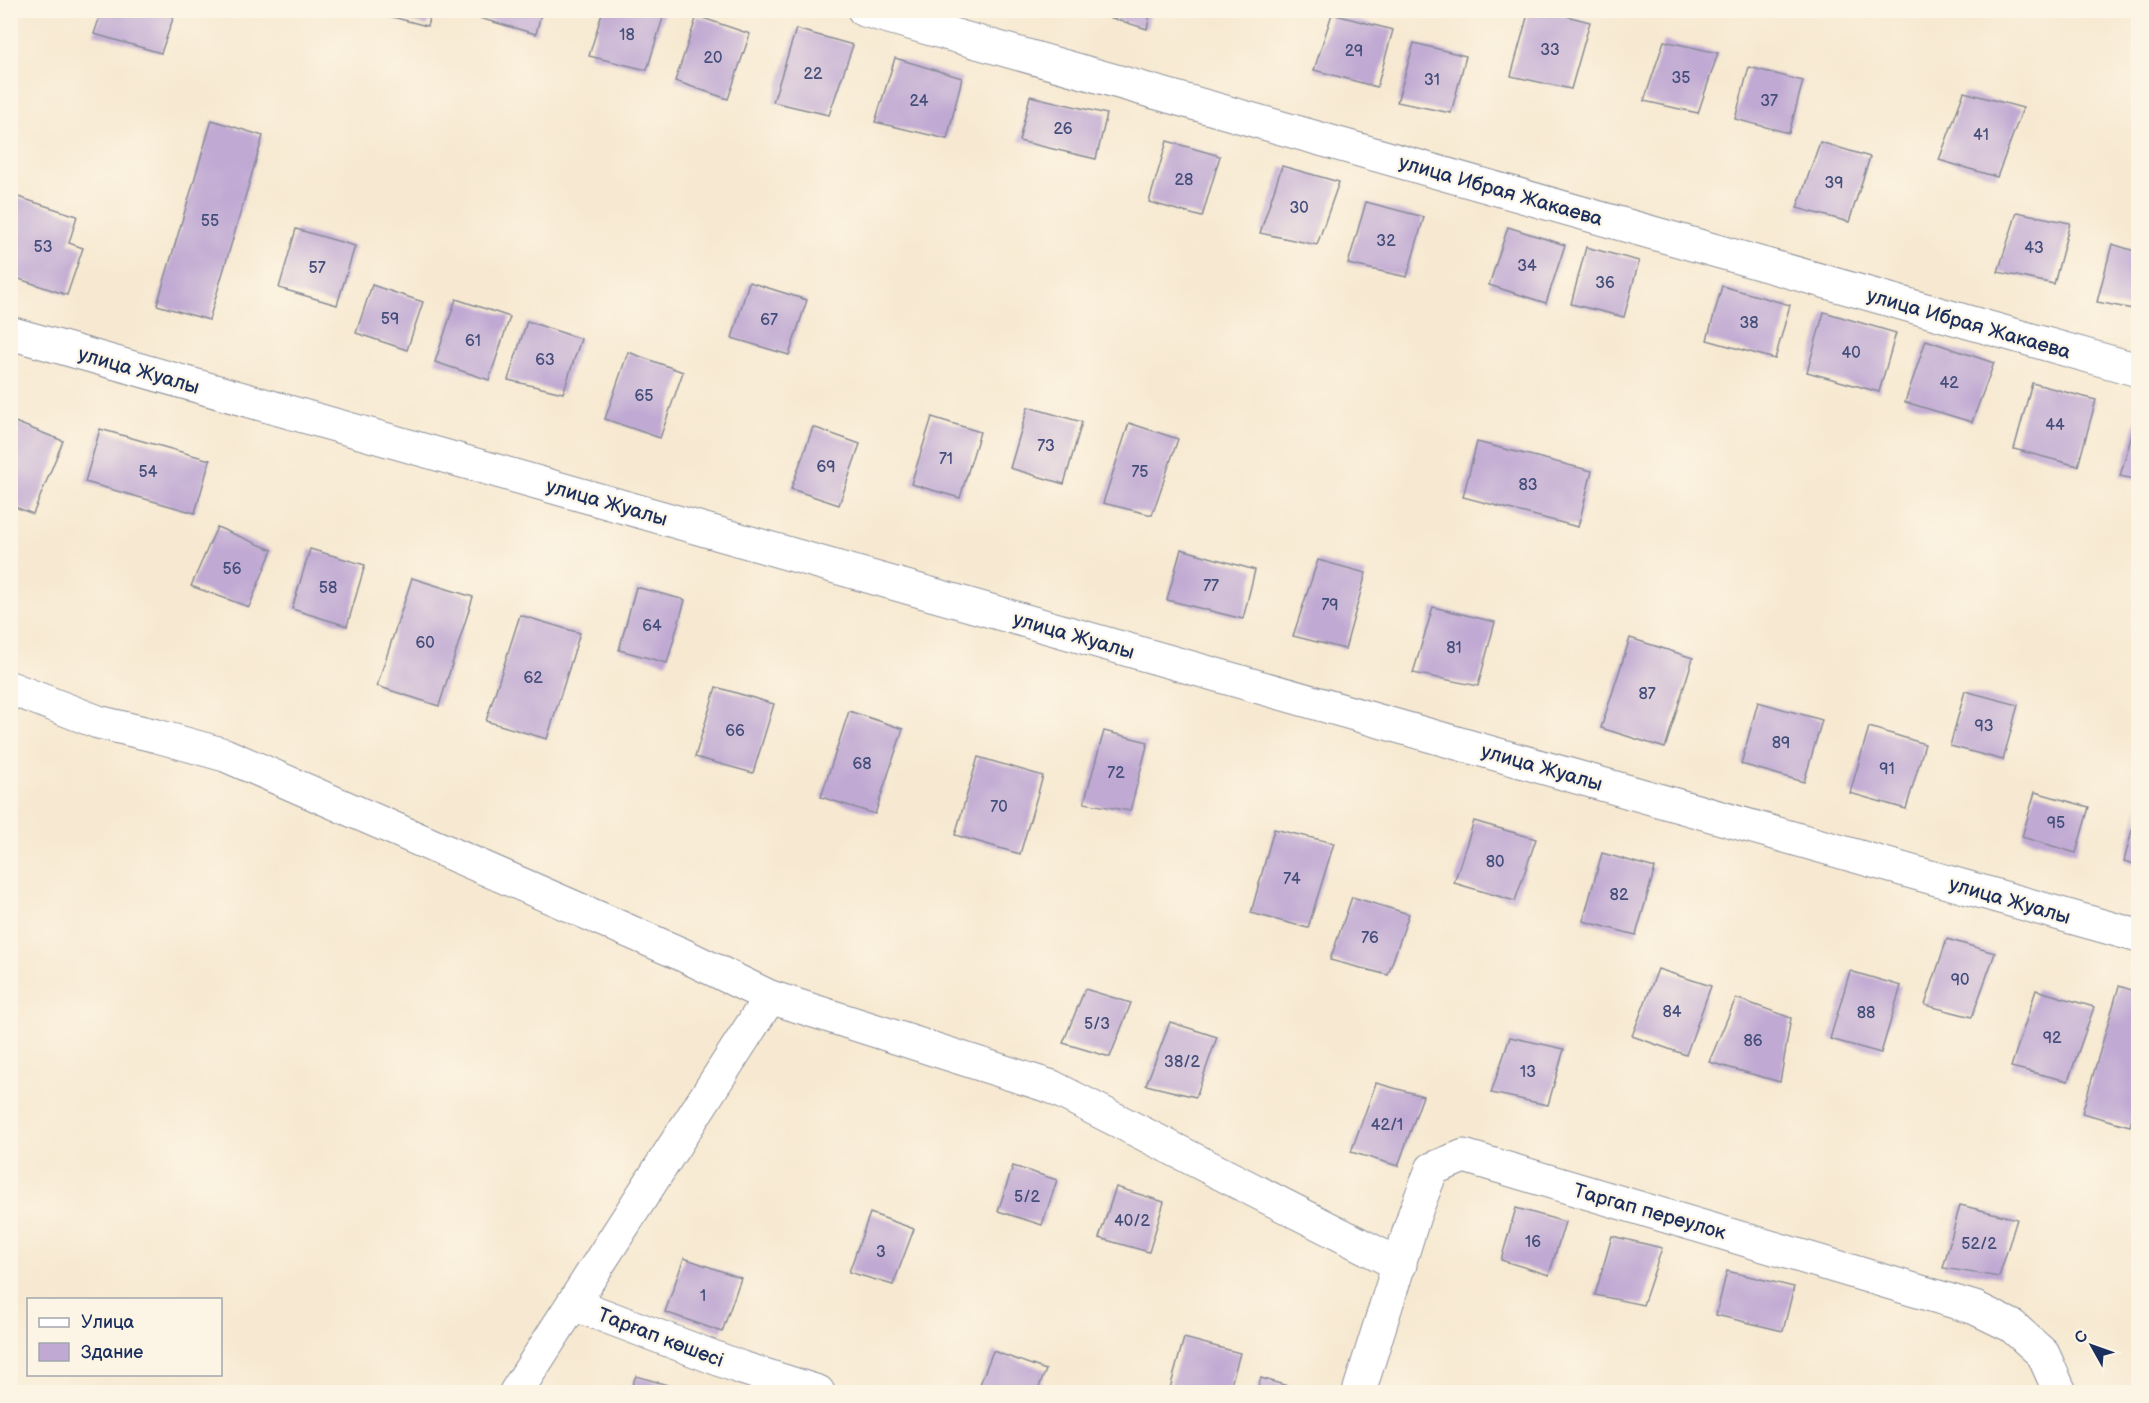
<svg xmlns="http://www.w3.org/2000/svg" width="2149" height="1403" font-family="'Balsamiq Sans',sans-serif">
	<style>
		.building { fill: #c0a9d3 }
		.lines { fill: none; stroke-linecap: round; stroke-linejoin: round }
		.minor-casing { stroke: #898c98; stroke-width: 35 }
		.tertiary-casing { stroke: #898c98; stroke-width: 35 }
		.minor { stroke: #fff; stroke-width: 33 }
		.tertiary { stroke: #fff; stroke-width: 33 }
		.labels { text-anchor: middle; stroke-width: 4.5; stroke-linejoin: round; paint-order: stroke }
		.number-label { font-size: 16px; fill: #444e7b }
		.street-label { font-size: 20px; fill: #1b2f5e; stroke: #fcf5e5 }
	</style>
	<rect width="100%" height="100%" fill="#fcf5e5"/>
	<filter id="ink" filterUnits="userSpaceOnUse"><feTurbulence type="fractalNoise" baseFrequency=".0167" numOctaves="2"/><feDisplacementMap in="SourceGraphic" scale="12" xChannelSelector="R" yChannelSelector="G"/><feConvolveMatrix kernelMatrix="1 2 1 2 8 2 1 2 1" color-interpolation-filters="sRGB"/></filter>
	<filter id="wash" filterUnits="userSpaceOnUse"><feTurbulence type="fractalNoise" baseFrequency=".008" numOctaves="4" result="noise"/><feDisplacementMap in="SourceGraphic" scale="24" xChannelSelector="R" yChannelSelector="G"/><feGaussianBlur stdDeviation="1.35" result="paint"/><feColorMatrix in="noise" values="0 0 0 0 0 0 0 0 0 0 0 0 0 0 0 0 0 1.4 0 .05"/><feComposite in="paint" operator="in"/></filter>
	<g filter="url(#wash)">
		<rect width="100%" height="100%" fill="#f7e9d1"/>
		<g id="blocks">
			<g class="building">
				<polygon points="102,10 176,10 161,53 94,34"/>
				<polygon points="378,10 432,10 427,26 377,13"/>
				<polygon points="481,10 542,10 536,34 479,18"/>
				<polygon points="603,10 665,11 647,70 589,56"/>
				<polygon points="1086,10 1151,10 1147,29"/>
				<polygon points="1529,10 1543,10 1590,22 1571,89 1511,76"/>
				<polygon points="1332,14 1393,30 1377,87 1314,70"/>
				<polygon points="697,16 750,34 728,99 675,81"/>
				<polygon points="796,29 853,45 829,115 773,102"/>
				<polygon points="1664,41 1718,53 1698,113 1644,101"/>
				<polygon points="1414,43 1466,56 1451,113 1397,102"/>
				<polygon points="895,58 962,78 947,139 875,122"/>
				<polygon points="1749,67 1803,81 1789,133 1735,119"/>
				<polygon points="1964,92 2023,108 1997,177 1939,160"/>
				<polygon points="1030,96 1107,114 1096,159 1019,141"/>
				<polygon points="212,120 263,136 209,320 157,305"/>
				<polygon points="1167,141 1220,156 1202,217 1149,202"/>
				<polygon points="1820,142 1870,157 1849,222 1797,208"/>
				<polygon points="1282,166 1339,182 1317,245 1260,233"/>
				<polygon points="12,195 77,216 69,243 83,248 67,295 10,276 10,200"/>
				<polygon points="1366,202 1424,217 1407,277 1348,264"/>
				<polygon points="2017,212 2070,223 2054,284 1998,272"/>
				<polygon points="1508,227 1565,245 1546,303 1489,285"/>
				<polygon points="296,229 355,246 337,305 279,288"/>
				<polygon points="2112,244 2138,252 2138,310 2097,302"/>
				<polygon points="1586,247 1639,261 1624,317 1571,304"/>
				<polygon points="749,282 807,300 789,355 732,338"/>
				<polygon points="372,285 423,302 407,350 356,333"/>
				<polygon points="1722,286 1790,305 1775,359 1707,340"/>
				<polygon points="456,299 510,317 489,380 435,362"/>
				<polygon points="1824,312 1896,333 1879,392 1807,372"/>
				<polygon points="527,321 581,339 563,393 508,380"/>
				<polygon points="1926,340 1994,363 1972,422 1905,402"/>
				<polygon points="628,352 683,372 660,438 605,419"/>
				<polygon points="2032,383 2096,400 2078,466 2014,449"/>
				<polygon points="1028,407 1082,422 1064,484 1010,468"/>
				<polygon points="2138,414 2138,480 2120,476"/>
				<polygon points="932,417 980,432 960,498 911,484"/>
				<polygon points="10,420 63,441 33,514 10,505"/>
				<polygon points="1129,423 1178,439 1152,515 1103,503"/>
				<polygon points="813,427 860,444 839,505 791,489"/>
				<polygon points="100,429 210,460 195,513 85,482"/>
				<polygon points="1477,442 1592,471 1578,527 1463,497"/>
				<polygon points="217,527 272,550 249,607 191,586"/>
				<polygon points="310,549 365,565 347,626 292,609"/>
				<polygon points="1181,549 1255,570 1243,619 1167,600"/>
				<polygon points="1318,560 1366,573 1345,649 1293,636"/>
				<polygon points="412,578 473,597 439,706 377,686"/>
				<polygon points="636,587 685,600 667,663 619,650"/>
				<polygon points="1433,607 1495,622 1478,686 1413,673"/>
				<polygon points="520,615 580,633 547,739 486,721"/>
				<polygon points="1630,638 1693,658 1665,748 1601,728"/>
				<polygon points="716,687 774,704 753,773 695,757"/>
				<polygon points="1965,691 2018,705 2003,760 1950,746"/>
				<polygon points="1758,702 1822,720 1804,782 1741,764"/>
				<polygon points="849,711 903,729 875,814 821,797"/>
				<polygon points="1869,727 1925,744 1906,809 1850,793"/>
				<polygon points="1104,731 1148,742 1130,811 1084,803"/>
				<polygon points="978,757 1043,776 1020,854 955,835"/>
				<polygon points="2035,792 2089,807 2076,853 2022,837"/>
				<polygon points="2138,807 2138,865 2124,861"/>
				<polygon points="1474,821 1536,839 1515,901 1454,883"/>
				<polygon points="1274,829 1334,843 1308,928 1251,913"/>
				<polygon points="1602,853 1655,868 1636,935 1583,921"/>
				<polygon points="1352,897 1409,914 1388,975 1330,960"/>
				<polygon points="1947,939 1995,953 1972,1017 1925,1005"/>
				<polygon points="1658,969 1711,986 1686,1055 1632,1036"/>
				<polygon points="1850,971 1901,986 1881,1053 1830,1039"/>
				<polygon points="2119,986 2138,992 2138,1096 2130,1126 2082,1113"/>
				<polygon points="1085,989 1131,1003 1110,1057 1063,1043"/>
				<polygon points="2036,990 2094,1007 2068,1081 2011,1067"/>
				<polygon points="1736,998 1791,1018 1780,1082 1709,1062"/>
				<polygon points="1170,1022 1217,1037 1196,1097 1146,1085"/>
				<polygon points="1510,1037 1564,1049 1548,1105 1491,1093"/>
				<polygon points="1376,1083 1423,1096 1398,1166 1351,1152"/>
				<polygon points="1013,1166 1057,1180 1042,1225 998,1211"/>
				<polygon points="1116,1187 1164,1202 1149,1252 1099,1238"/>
				<polygon points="1960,1205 2017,1219 1999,1277 1943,1268"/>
				<polygon points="1516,1208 1565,1222 1549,1275 1501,1260"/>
				<polygon points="870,1213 914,1229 893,1285 849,1272"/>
				<polygon points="1612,1236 1662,1248 1643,1305 1595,1295"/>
				<polygon points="684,1258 741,1278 722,1332 665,1312"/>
				<polygon points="1727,1271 1794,1287 1783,1331 1716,1315"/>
				<polygon points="1184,1338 1240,1353 1229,1392 1169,1392"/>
				<polygon points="993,1351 1046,1370 1037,1392 977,1392"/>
				<polygon points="636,1376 692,1392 629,1392"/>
				<polygon points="1261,1378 1307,1392 1256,1392"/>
			</g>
		</g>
	</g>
	<g filter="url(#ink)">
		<use href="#blocks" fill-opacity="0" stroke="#898c98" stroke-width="1.5"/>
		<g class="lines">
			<g class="minor-casing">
				<g id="minor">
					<polyline points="10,688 98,722 157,736 225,755 681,954 770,997 1052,1087 1400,1265"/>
					<polyline points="573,1304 742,1368 818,1392"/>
					<polyline points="516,1392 770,997"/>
					<polyline points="1359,1392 1415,1213 1432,1169 1464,1156 1975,1308 2012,1326 2043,1354 2060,1392"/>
				</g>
			</g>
			<g class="tertiary-casing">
				<g id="tertiary">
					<polyline points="864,10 2138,370"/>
					<polyline points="10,333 2138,936"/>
				</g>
			</g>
			<use href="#minor" class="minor"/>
			<use href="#tertiary" class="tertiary"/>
		</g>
	</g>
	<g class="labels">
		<g class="number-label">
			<text x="627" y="40">18</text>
			<text x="1550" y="55">33</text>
			<text x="1354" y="56">29</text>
			<text x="713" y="63">20</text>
			<text x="813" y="79">22</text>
			<text x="1681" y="83">35</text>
			<text x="1432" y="85">31</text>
			<text x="919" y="106">24</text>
			<text x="1769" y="106">37</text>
			<text x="1063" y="134">26</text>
			<text x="1981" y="140">41</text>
			<text x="1184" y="185">28</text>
			<text x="1834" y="188">39</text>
			<text x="1299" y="213">30</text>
			<text x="210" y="226">55</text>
			<text x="1386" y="246">32</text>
			<text x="43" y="252">53</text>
			<text x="2034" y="253">43</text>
			<text x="1527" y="271">34</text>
			<text x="317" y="273">57</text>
			<text x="1605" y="288">36</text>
			<text x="390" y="324">59</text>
			<text x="769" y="325">67</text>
			<text x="1749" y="328">38</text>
			<text x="473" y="346">61</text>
			<text x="1851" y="358">40</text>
			<text x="545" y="365">63</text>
			<text x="1949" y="388">42</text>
			<text x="644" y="401">65</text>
			<text x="2055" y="430">44</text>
			<text x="1046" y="451">73</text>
			<text x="946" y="464">71</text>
			<text x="826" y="472">69</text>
			<text x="148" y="477">54</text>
			<text x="1140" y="477">75</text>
			<text x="1528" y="490">83</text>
			<text x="232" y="574">56</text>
			<text x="1211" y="591">77</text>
			<text x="328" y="593">58</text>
			<text x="1330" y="610">79</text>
			<text x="652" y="631">64</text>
			<text x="425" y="648">60</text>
			<text x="1454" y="653">81</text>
			<text x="533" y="683">62</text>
			<text x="1647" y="699">87</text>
			<text x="1984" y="731">93</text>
			<text x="735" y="736">66</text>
			<text x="1781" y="748">89</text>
			<text x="862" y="769">68</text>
			<text x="1887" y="774">91</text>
			<text x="1116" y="778">72</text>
			<text x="999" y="812">70</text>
			<text x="2056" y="828">95</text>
			<text x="1495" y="867">80</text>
			<text x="1292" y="884">74</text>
			<text x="1619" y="900">82</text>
			<text x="1370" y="943">76</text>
			<text x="1960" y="985">90</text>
			<text x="1672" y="1017">84</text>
			<text x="1866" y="1018">88</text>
			<text x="1097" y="1029">5/3</text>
			<text x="2052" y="1043">92</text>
			<text x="1753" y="1046">86</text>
			<text x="1182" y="1067">38/2</text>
			<text x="1528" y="1077">13</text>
			<text x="1387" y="1130">42/1</text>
			<text x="1027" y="1202">5/2</text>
			<text x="1132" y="1226">40/2</text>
			<text x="1533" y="1247">16</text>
			<text x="1979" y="1249">52/2</text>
			<text x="881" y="1257">3</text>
			<text x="703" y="1301">1</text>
		</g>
		<g class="street-label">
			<text transform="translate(1501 190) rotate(16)" y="7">улица Ибрая Жакаева</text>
			<text transform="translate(1969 323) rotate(16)" y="7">улица Ибрая Жакаева</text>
			<text transform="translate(139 370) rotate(16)" y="7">улица Жуалы</text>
			<text transform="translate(607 502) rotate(16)" y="7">улица Жуалы</text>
			<text transform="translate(1074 635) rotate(16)" y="7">улица Жуалы</text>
			<text transform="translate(1542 767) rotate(16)" y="7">улица Жуалы</text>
			<text transform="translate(2010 900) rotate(16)" y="7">улица Жуалы</text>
			<text transform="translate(1650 1211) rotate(16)" y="7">Таргап переулок</text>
			<text transform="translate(661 1337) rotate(21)" y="7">Тарғап көшесі</text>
		</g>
	</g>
	<rect width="2149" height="1403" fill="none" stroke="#fcf5e5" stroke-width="36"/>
	<rect x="27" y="1298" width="195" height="78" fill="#fcf5e5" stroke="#a2a6af" stroke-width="1.5"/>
	<rect x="39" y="1318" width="30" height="9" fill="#ffffff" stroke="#a2a6af" stroke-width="1.5"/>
	<text x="81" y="1328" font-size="18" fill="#1b2f5e">Улица</text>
	<rect x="39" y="1343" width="30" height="18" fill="#c0a9d3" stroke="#a2a6af" stroke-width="1.5"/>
	<text x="81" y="1358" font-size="18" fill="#1b2f5e">Здание</text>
	<g transform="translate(2092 1346) rotate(310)" stroke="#fcf5e5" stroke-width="4.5" paint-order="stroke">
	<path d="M0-4.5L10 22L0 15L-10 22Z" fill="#1b2f5e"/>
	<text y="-9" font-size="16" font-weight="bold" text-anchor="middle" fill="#1b2f5e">С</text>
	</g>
</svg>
